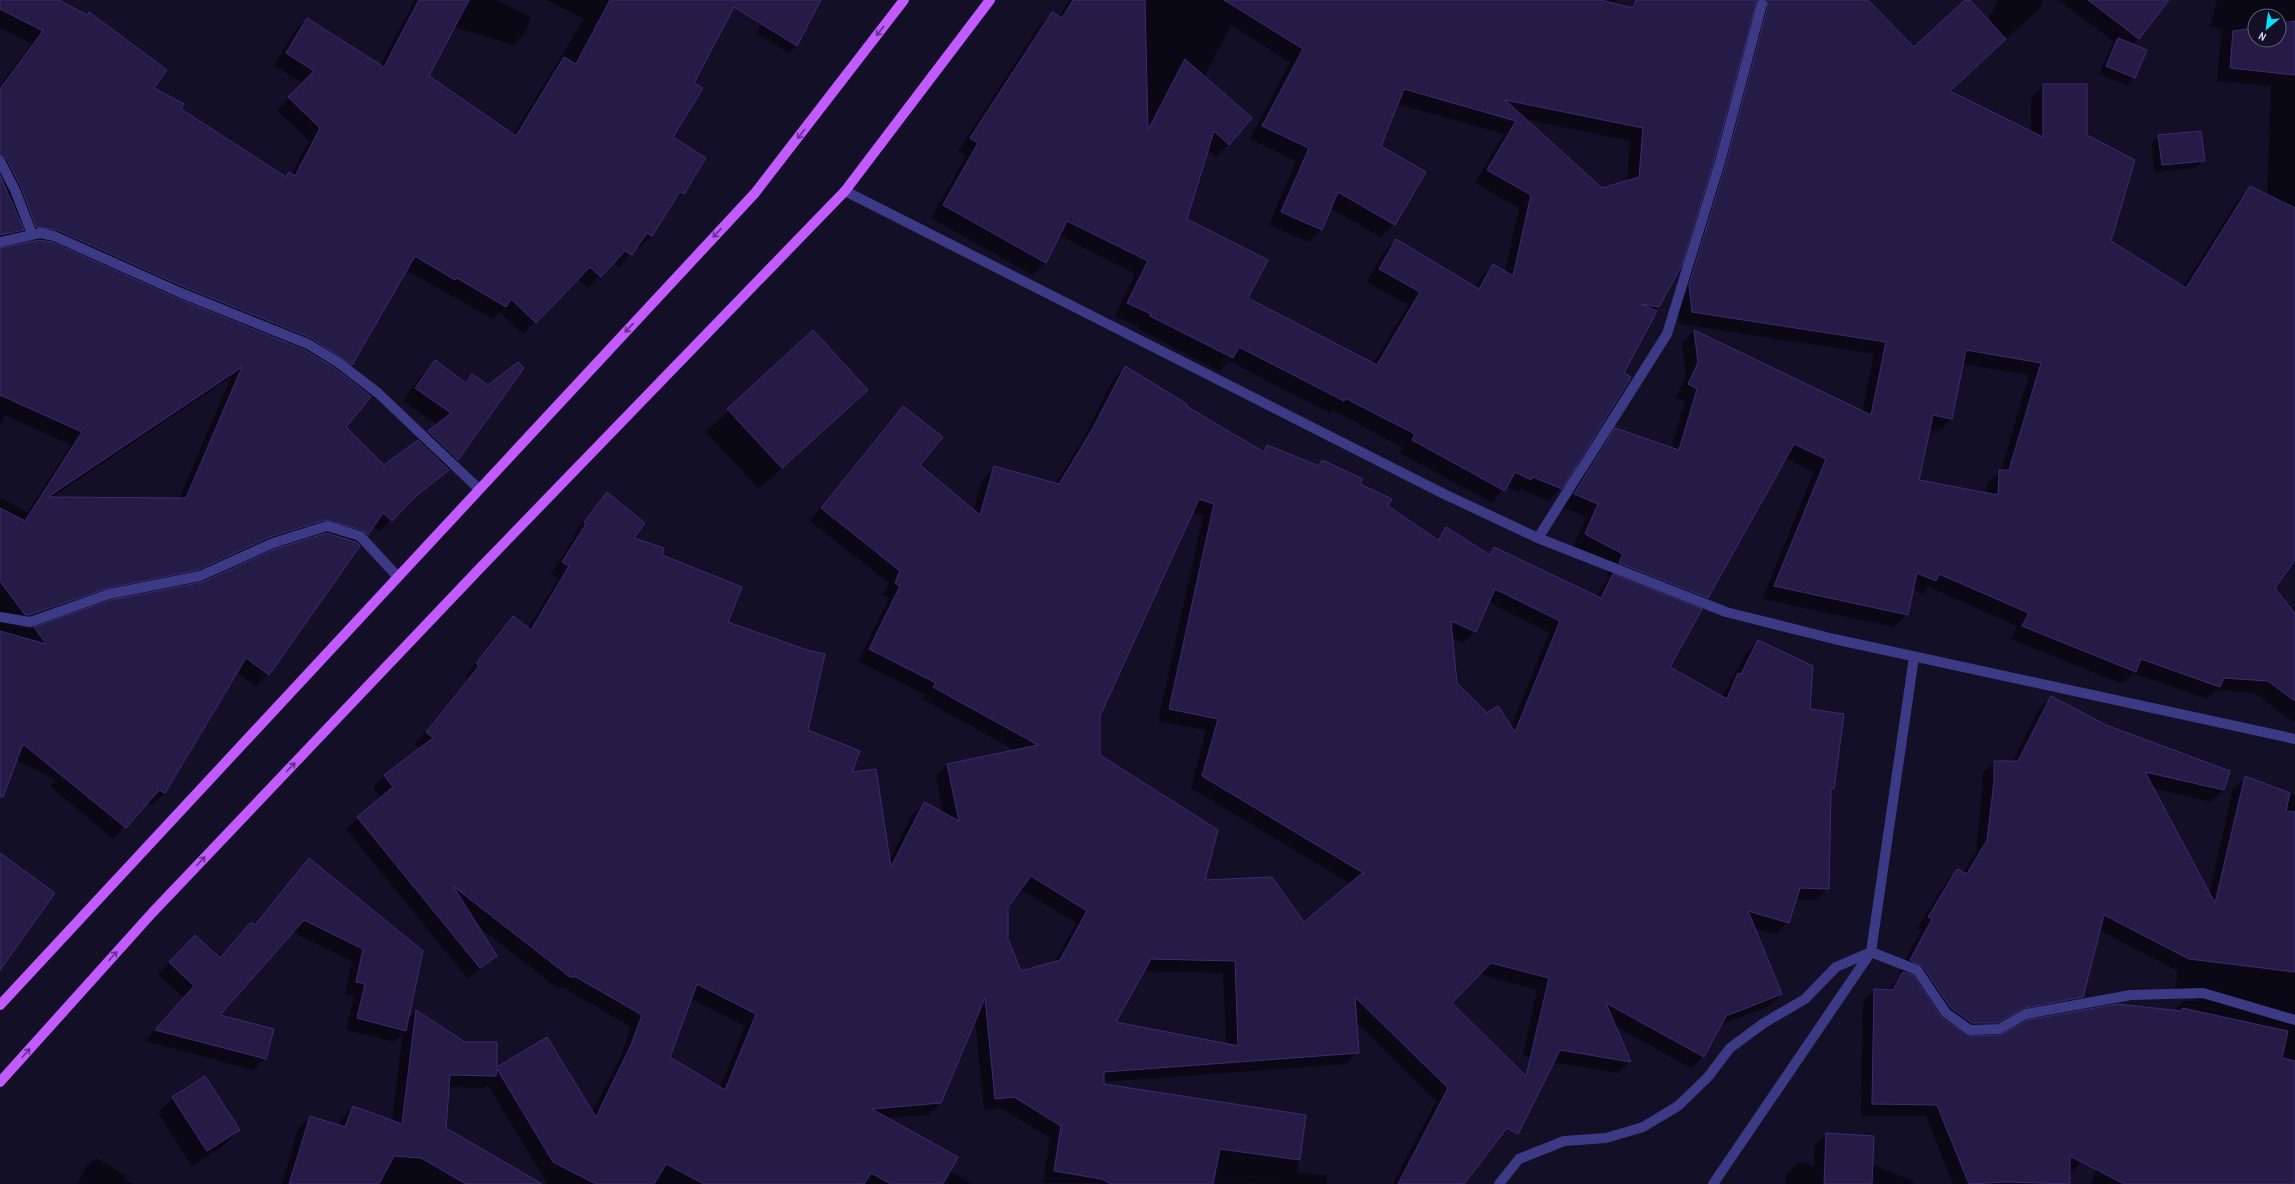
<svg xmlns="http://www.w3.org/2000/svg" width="2295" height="1184" font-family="'Archivo Narrow',sans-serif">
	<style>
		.shadow { fill: #0007; fill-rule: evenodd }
		.building { fill: #241b47; stroke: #3b2d73; fill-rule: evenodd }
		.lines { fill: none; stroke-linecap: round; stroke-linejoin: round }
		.minor { stroke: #3d3a85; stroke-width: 10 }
		.major { stroke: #c25bff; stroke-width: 10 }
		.oneway { stroke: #623188 }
	</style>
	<rect width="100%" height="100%" fill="#130f26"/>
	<g class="shadow">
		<path d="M0,0H56L152,88L179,109L285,178L289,173L291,175L309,141L277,110L303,84L274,65L295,31L307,19L380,65L415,0H497L531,17L525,33L513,45L454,27L427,76L513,135L584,19L546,0H731L693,83L671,137L683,193L670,205L651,236L639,248L637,246L619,267L613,263L588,288L577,278L523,334L500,312L493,319L406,270L352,364L341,375L345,427L384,467L419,442L438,425L403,401L422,374L435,362L464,383L473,375L488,386L523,368L448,470L403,508L379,532L373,526L357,544L268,674L256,686L236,672L165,793L152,805L147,802L113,839L50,786L56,780L0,752V497L27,513L71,445L5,415L0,425V249L38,241L24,239L21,231L10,242L0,245V86L31,44L0,27ZM231,377L179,499L51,498ZM312,532L324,535L203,583L111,601L32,629L17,627L95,599L185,582Z"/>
		<polygon points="774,0 820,0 797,46 789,53 757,33"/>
		<path d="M1069,0H1616L1596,83L1653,0H1746L1659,306L1654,311L1561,488L1548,501L1521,489L1518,492L1506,486L1492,503L1400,453L1403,448L1333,410L1330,413L1229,361L1219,371L1138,329L1139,327L1115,316L1135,274L1059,235L1045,263L1032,275L931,218L966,156L958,151L1039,26L1052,13L1059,17ZM1231,25L1290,62L1250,139L1296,161L1269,225L1308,242L1321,230L1330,208L1381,237L1394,224L1424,172L1380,146L1397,104L1504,134L1475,183L1519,208L1505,272L1493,266L1480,278L1475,288L1396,240L1383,253L1367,282L1408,305L1373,364L1247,299L1186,219L1207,149L1216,157L1229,144L1204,77ZM1524,119L1630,141L1627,182L1602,189Z"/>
		<path d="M1773,0H1867L1914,49L1966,0H1969L1988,20L1998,0H2044L2040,8L2026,21L1949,91L2031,132V98L2044,85L2086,136L2110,242L2183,287L2238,200L2251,187L2267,195L2271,86L2217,81L2222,29L2210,26L2217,0H2295V558L2274,588L2295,615V720L2293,722L2255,693L2216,690L2207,699L2133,673L2122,684L2011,639L2017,626L1929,587L1923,594L1912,589L1907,614L1894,627L1762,599L1814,472L1784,458L1707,597L1696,608L1669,667L1722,697L1746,653L1758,641L1809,709L1834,789L1830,793L1828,888L1816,900L1795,899L1788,922L1776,934L1753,928L1781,994L1769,1006L1720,1025L1703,1056L1691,1068L1615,1026L1630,1061L1618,1073L1549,1062L1546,1065L1523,1055L1537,990L1479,974L1451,1003L1503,1055L1438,1184H1393L1436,1101L1356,1022L1358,1052L1346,1064L1103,1082V1085L1305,1116L1297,1173L1327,1175V1184L1043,1183L1050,1138L1001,1108L984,1110L975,1020L940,1103L928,1115L887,1118L949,1170L972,1184H548L487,1084L484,1088L448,1087L445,1128L540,1184H282L298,1129L310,1117L339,1126L341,1119L353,1107L392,1121L403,1032L394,1042L346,1030L354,996L345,994L352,961L292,932L218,1015L265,1058L253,1070L145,1041L184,998L158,974L183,948L219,958L252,923L254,925L309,859L407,1020L416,1011L496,1069L546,1039L592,1113L620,1058L631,1027L564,988H557L477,925L495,956L468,979L346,829L381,798L373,787L385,776L420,749L415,744L468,678L465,676L501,629L513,618L528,629L558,579L551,574L575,536L573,534L607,494L632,538L661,555L727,622L807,731L850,773L889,861L912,815L924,803L943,814L936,777L947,765L1016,751L922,699L925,695L858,661L889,598L883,595L889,583L810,521L891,419L903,407L918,465L973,511L983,479L995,467L1055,484L1082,441L1113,379L1125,367L1185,406L1262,452L1268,446L1317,467L1323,461L1435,540L1446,529L1488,555L1494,548L1597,597L1601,588L1611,577L1607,576L1611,567L1573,547L1586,517L1562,507L1603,442L1615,429L1671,448L1685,402L1676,397L1686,376L1682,343L1694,331L1862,412L1874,354L1680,324L1676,299L1756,17ZM2255,16H2279V40H2255ZM1963,364L2029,375L2001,471L1987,483L1986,494L1918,481L1929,430L1939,432L1951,419ZM1191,512L1203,516L1158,721L1206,730L1191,788L1351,884L1304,923L1204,881L1099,755V716ZM1488,602L1549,633L1511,727L1486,715L1456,683L1452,638L1463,643L1475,632ZM1020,889L1076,923L1054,963L1021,972L1007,940V907ZM1143,971L1223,973L1226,1045L1114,1023ZM690,998L745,1026L720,1088L669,1057Z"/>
		<polygon points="2058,0 2161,0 2138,38 2132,45 2134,78 2127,85 2099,74 2111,46 2115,42"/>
		<polygon points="2159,136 2204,160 2196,168 2155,172 2151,143"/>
		<polygon points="813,332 866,390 759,489 706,432"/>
		<path d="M2051,698L2106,726L2228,772L2223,790L2211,802L2152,788L2209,894L2233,789L2245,778L2295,796V1184H2091L2109,1131L2061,1184H1953L1926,1116H1861L1863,1002L1874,990L1888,991L1902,974L1899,972L1921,931L1917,929L1946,882L1958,870L1963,873L1976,852L1982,794L1983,773L1994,762H2012L2039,709ZM2099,930L2178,971L2174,998H2193L2200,1001H2184L2174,1011L2000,1036L1970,1038L1966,1035L1985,1034L2012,1019L2070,1008L2082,997Z"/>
		<polygon points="173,1098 239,1130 224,1145 192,1166 158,1113"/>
		<polygon points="1826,1134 1872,1165 1914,1181 1913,1184 1785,1184 1787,1174 1799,1162 1814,1166 1814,1146"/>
		<polygon points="96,1158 126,1175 124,1179 134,1184 77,1184 86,1167"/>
	</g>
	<g class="building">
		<polygon points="0,0 59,0 87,15 89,12 167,70 154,88 184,104 181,109 286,177 289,172 295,176 320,128 288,97 314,71 286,53 307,18 384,67 419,0 469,0 429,76 516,136 564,57 576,64 610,0 821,0 797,46 734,7 694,83 703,88 673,137 706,158 684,194 680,192 652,236 647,233 632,255 625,251 601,277 590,267 536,323 511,299 506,307 457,278 455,280 415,256 352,365 311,338 184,287 57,230 36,227 21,187 6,158 0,155 0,89 43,31 0,9"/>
		<path d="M1073,0H1145L1148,130L1185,59L1252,118L1229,145L1214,131L1187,219L1268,260L1248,298L1377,365L1420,292L1379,269L1396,239L1479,289L1493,264L1513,276L1531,195L1487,170L1516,121L1404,89L1381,146L1426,172L1395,225L1338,192L1322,230L1281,212L1309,148L1262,126L1303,49L1224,0H1601L1633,8L1636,0H1757L1714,160L1682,265L1659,307L1641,304L1657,311L1624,373L1631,377L1562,489L1533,477L1531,480L1515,472L1505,491L1412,440L1415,434L1345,398L1344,401L1239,347L1233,358L1150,316L1151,314L1127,303L1148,261L1067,221L1046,263L943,205L978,143L970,138L1052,12L1062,18ZM1505,100L1643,128L1639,177L1602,188Z"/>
		<path d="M1767,0H1868L1914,47L1965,0H1970L2006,39L1950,91L2043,137V84H2087V135L2135,160L2111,241L2186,288L2250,186L2295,208V560L2275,588L2295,614V701L2268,681L2224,678L2220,687L2141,659L2136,672L2022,626L2029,613L1939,574L1936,581L1917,573L1908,615L1774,586L1826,459L1794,444L1708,598L1619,563L1623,554L1585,534L1598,504L1574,494L1615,428L1679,450L1697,389L1688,384L1698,363L1694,330L1871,415L1886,342L1692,312L1689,285L1726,164L1768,6ZM1966,350L2041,363L2009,470H1999L1998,495L1919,480L1933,415L1952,419Z"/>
		<polygon points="2088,0 2169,0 2139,39"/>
		<polygon points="2295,21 2295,75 2230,68 2233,31 2255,28 2255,40 2279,40 2279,24"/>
		<polygon points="2118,38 2147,50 2135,78 2106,66"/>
		<polygon points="2201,131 2205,161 2162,165 2158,135"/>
		<polygon points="0,175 24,230 0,235"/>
		<path d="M40,240L52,242L179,299L305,350L335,368L371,397L346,427L384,465L418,440L449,470L416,496L392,521L383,513L368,535L362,530L325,520L270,537L198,570L108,588L29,615H25L0,581V508L25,521L82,432L0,395V248ZM242,367L186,498L48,497Z"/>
		<polygon points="813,330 868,390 782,468 727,409"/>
		<polygon points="435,360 466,383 472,374 488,385 518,362 524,368 458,460 428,431 451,413 415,388"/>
		<path d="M1125,366L1187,404L1186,406L1264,452L1267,445L1319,466L1322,460L1363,479L1360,484L1392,499L1388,506L1438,540L1446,527L1490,555L1494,547L1601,598L1613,574L1702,609L1670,667L1727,699L1738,673L1741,674L1758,640L1813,666L1810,709L1844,714L1834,789H1831L1829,889L1800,888L1789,923L1748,911L1782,994L1726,1016L1704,1057L1606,1003L1631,1062L1560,1050L1518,1134L1507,1128L1464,1184H1398L1448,1088L1355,997L1359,1053L1104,1072V1084L1306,1115L1300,1160L1220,1149L1213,1184H1111L1102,1179L1054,1171L1061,1126L1014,1097L995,1099L985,998L941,1103L872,1109L958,1157L943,1184H891L871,1173L864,1184H704L666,1164L654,1184H596L553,1162L497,1069L496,1076L450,1075L446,1128L542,1184H466L421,1158L394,1156L379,1184H289L310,1116L345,1127L353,1106L402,1124L416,1010L465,1042H497V1067L547,1037L596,1117L631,1045L642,1015L576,977H570L453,886L497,956L480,968L357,817L393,787L384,775L433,738L426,732L479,666L476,663L513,616L531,630L569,566L562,562L586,524L584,522L607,492L645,523L634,538L664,548L662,555L742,587L728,622L807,650L825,654L808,730L860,751L852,772L876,769L891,867L924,802L959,821L947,764L1038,745L933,687L936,683L869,649L900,586L895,583L900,571L821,508L903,406L943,437L920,465L980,515L994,466L1059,484L1093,428ZM1199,499L1214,504L1169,709L1218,719L1202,776L1365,874H1361L1304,922L1272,877L1205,880L1218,830L1100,755V716ZM1495,589L1560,621L1515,732L1498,706L1487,713L1457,683L1451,621L1476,632ZM1031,876L1087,911L1060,960L1021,971L1008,939V907ZM1151,959L1235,961L1238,1046L1116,1022ZM1491,963L1549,978L1526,1076L1452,1003ZM697,984L756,1014L725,1090L670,1057Z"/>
		<polygon points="327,533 356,542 360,546 269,675 246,658 165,793 159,790 126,828 23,744 3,797 0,797 0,631 46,644 34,627 111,600 203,582 275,549"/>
		<polygon points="2051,696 2106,725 2230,771 2224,790 2145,772 2215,903 2245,776 2290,793 2286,811 2295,812 2295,972 2189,959 2104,915 2083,997 2025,1008 1997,1023 1972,1023 1951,1008 1922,966 1910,960 1932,919 1928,917 1957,869 1967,874 1987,840 1994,782 1994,761 2018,761"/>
		<polygon points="0,853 55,893 0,970"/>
		<polygon points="309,858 423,951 406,1031 357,1018 365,984 356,982 363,949 304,920 220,1015 274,1029 266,1059 155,1030 194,986 169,962 195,935 220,958 251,922 255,925"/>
		<polygon points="1903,972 1913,975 1942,1018 1970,1036 2000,1035 2028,1020 2118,1004 2182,1011 2182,1008 2288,1031 2282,1058 2295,1061 2295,1184 2124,1184 2070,1156 2070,1184 2007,1182 1969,1184 1937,1105 1872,1104 1874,989 1893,990"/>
		<polygon points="205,1076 240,1130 207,1151 172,1097"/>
		<polygon points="1826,1133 1874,1136 1872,1184 1824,1184"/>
	</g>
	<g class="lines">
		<g class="minor">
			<polyline points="0,161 15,190 32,234"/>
			<polyline points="845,191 1444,494 1538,538 1726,612 1834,639 2295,739"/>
			<polyline points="0,242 40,233 54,236 181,293 308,344 339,363 378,393 479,489"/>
			<polyline points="1538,538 1667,334 1720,162 1762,4"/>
			<polyline points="0,617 30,622 109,594 200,576 273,543 327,526 360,536 398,577"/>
			<polyline points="1499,1184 1519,1159 1564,1141 1606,1138 1643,1127 1678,1106 1708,1077 1730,1048 1764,1023 1805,999 1836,967 1871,952 1917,970 1946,1013 1970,1030 1999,1029 2026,1014 2131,995 2203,993 2295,1020"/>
			<polyline points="1713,1184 1871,952 1914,657"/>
		</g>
		<g class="major">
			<polyline points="0,1005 755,193 904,0"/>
			<polyline points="0,1082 152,913 482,566 845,191 990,0"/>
		</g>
	</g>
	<defs><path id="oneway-shaft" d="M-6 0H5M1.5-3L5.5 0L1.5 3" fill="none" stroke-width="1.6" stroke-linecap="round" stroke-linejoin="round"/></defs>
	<g class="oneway">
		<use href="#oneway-shaft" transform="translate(880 31) rotate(128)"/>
		<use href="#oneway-shaft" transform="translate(801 134) rotate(128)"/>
		<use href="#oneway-shaft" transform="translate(717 233) rotate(133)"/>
		<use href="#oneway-shaft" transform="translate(629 328) rotate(133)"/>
		<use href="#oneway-shaft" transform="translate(291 767) rotate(-46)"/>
		<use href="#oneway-shaft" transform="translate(201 861) rotate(-46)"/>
		<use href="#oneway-shaft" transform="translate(113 956) rotate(-48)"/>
		<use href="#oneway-shaft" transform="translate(26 1053) rotate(-48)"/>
	</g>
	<g transform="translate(2267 28) rotate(209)"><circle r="19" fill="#130f26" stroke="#625e7d"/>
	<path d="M0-3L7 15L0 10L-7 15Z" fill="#00e5ff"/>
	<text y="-6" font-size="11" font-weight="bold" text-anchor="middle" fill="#d9d4ff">N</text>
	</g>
</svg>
